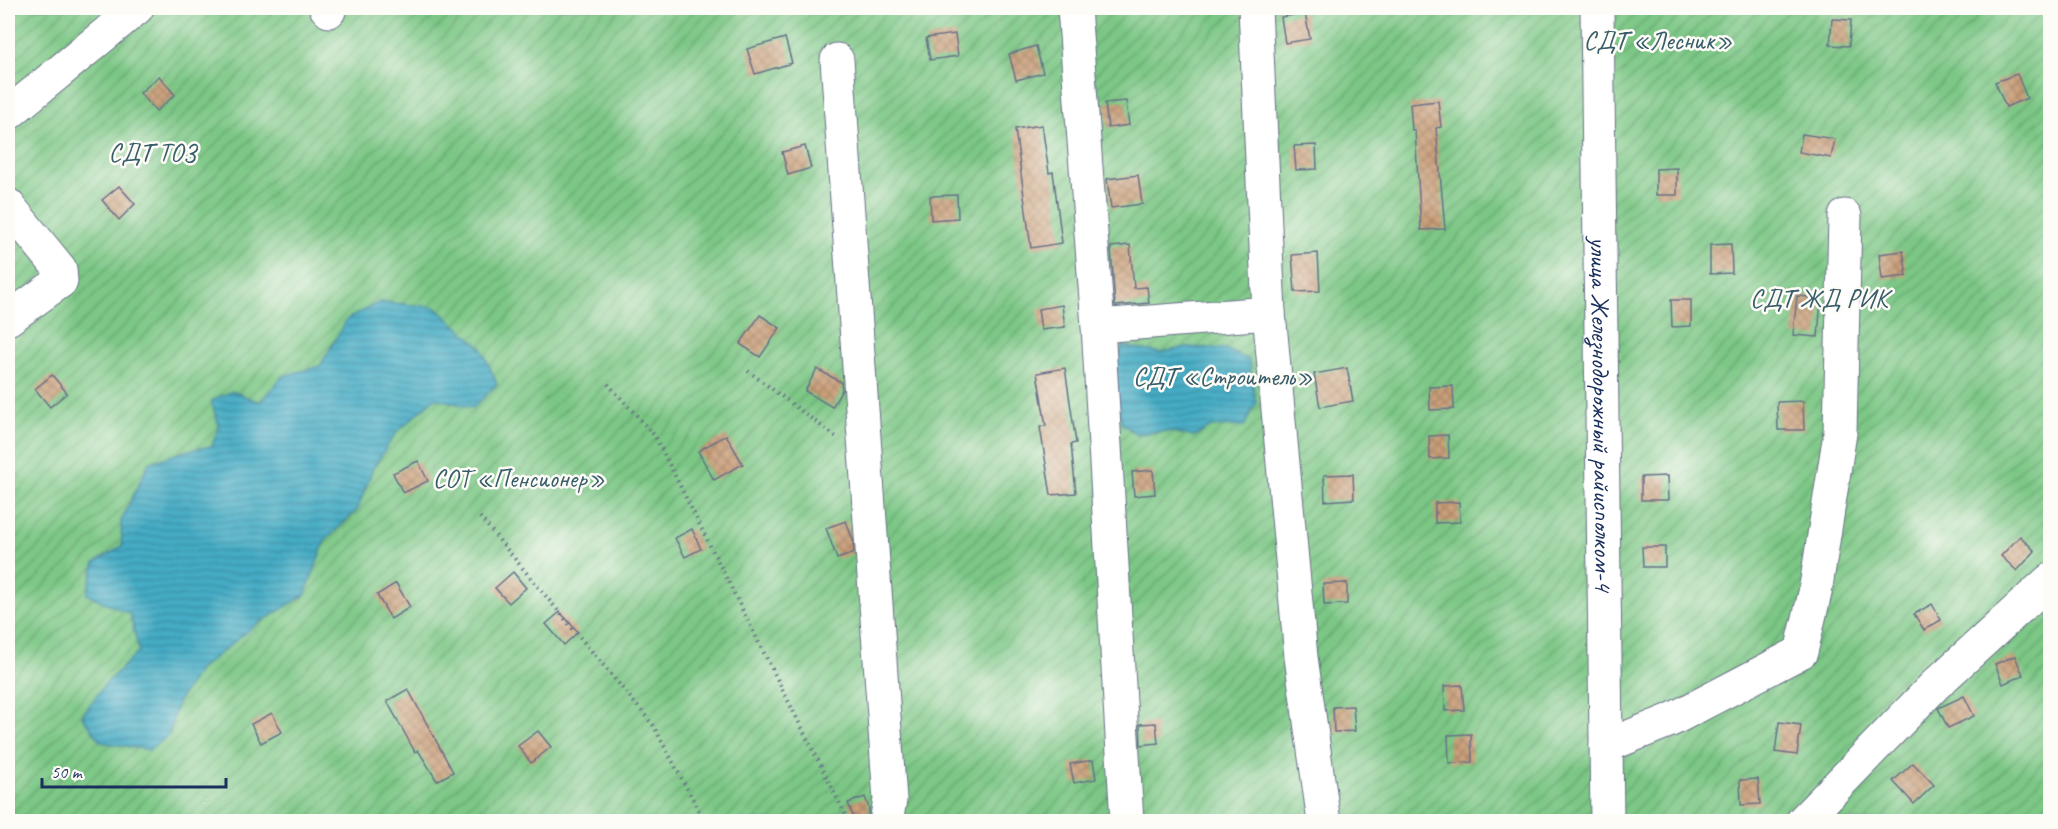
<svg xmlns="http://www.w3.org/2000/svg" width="2058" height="829" font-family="Caveat,sans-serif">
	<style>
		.garden { fill: url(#garden-furrows); stroke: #4b7b72; stroke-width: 1.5 }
		.water { fill: url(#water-rules); stroke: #306e91; stroke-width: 1.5 }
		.building { fill: url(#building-cross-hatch) }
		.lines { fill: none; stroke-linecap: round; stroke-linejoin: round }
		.minor-casing { stroke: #677087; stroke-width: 35 }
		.path { stroke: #677087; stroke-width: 4; stroke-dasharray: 1.5 4.5; stroke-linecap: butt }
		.minor { stroke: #fff; stroke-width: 33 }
		.labels { text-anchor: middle; stroke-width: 5; stroke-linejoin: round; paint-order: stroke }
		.park-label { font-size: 26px; fill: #385d6a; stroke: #fdfcf7 }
		.street-label { font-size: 26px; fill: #1b2f5e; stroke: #fdfcf7 }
	</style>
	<defs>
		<pattern id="garden-furrows" width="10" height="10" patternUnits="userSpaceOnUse" patternTransform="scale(1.5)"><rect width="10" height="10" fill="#7bc785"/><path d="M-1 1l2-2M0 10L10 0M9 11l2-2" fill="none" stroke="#64a270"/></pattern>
		<pattern id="water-rules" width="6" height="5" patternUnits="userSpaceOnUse" patternTransform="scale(1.5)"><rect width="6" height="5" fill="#44acc4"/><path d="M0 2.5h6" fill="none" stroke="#388ca2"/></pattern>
		<pattern id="building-cross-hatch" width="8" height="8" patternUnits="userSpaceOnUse" patternTransform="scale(1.5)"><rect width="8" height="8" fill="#ca9f79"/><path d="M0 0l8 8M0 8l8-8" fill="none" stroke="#a38266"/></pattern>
	</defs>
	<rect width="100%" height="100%" fill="#fdfcf7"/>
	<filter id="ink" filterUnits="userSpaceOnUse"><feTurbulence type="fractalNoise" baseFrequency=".0167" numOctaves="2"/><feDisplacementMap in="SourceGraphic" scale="12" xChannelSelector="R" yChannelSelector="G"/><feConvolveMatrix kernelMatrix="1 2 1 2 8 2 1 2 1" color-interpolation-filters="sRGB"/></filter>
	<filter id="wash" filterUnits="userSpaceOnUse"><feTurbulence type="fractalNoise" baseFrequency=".008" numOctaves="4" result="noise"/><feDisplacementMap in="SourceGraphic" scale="24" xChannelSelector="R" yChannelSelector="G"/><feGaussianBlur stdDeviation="1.35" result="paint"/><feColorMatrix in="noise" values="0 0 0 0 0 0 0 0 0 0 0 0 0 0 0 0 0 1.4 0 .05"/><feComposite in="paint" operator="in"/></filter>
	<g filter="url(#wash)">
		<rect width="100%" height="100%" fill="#f4e9d3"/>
		<rect class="garden" x="8" y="8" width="2042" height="813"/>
		<g class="water">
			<polygon points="380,302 435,307 481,347 497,384 473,408 435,398 396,433 373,468 357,510 325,541 305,595 254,626 199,670 177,703 169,735 149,750 101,742 82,716 105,684 139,651 130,614 87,594 95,563 122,546 121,521 149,463 185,451 212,446 219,425 211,401 232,391 260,402 283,376 320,366 347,319"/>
			<polygon points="1123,346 1160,353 1186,347 1225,349 1249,360 1256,403 1244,426 1211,427 1194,437 1169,431 1137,434 1121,423 1112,372"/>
		</g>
		<g id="blocks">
			<g class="building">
				<polygon points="1305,13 1310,39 1285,43 1281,17"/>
				<polygon points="1832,19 1851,20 1849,46 1830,45"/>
				<polygon points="955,34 958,56 930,60 926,38"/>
				<polygon points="785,38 792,63 755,74 747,49"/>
				<polygon points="1036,46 1043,73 1016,80 1009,54"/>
				<polygon points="2017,74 2027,98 2006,107 1995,82"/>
				<polygon points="159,76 175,95 156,111 140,93"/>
				<polygon points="1126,101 1129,125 1108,128 1105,103"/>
				<polygon points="1438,101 1441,127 1436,128 1445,229 1421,230 1415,130 1412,130 1410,104"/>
				<polygon points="1042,125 1049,173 1053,172 1062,243 1031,248 1015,129"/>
				<polygon points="1802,134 1835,139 1831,158 1799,152"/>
				<polygon points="1316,145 1317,169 1296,170 1294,146"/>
				<polygon points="805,146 811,168 788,175 782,152"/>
				<polygon points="1677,168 1677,195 1656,195 1656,169"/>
				<polygon points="1138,175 1142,204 1111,208 1107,179"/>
				<polygon points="119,186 135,204 119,220 102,200"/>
				<polygon points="957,195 958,218 931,220 930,196"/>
				<polygon points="1731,244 1732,273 1710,274 1710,245"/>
				<polygon points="1130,245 1134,288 1147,287 1149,303 1115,306 1111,247"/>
				<polygon points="1903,251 1907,276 1882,279 1879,254"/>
				<polygon points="1318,253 1320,291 1295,292 1292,255"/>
				<polygon points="1797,296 1821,298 1818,337 1793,335"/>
				<polygon points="1671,300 1691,300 1691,326 1672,327"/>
				<polygon points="1062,305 1065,327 1041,330 1038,309"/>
				<polygon points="760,315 780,328 760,357 740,344"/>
				<polygon points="1065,368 1076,443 1071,444 1076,493 1051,495 1040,427 1046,426 1037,373"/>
				<polygon points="1347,368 1353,401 1320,407 1314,374"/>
				<polygon points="817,369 841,382 842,390 832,407 805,391"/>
				<polygon points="52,375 67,393 50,407 35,389"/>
				<polygon points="1453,386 1454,409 1430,410 1429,387"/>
				<polygon points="1803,401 1804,430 1778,430 1777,402"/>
				<polygon points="726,435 743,464 714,480 698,451"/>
				<polygon points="1448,435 1449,458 1430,459 1429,436"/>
				<polygon points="418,461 428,481 403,493 393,473"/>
				<polygon points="1153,470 1155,494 1134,496 1132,472"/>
				<polygon points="1353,474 1354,499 1325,501 1324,475"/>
				<polygon points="1667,476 1668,500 1641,500 1641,477"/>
				<polygon points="1459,502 1460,522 1435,523 1435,503"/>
				<polygon points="846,521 853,540 854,553 837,559 826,528"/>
				<polygon points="692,529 701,549 685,557 675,538"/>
				<polygon points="2020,536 2035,551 2017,571 2001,556"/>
				<polygon points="1642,547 1665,547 1665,567 1643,567"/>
				<polygon points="513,572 526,588 509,603 495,588"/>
				<polygon points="396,583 410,607 391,619 377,595"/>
				<polygon points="1347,583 1347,604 1324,605 1323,584"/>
				<polygon points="1932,604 1941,620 1924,630 1914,614"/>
				<polygon points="560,612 578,632 564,645 546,624"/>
				<polygon points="2015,656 2023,675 2003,684 1995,664"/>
				<polygon points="1462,685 1464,710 1445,711 1444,686"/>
				<polygon points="408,689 453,772 437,781 418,750 415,752 387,701"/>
				<polygon points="1964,696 1974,716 1948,728 1938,708"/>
				<polygon points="1353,706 1355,731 1334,732 1333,707"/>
				<polygon points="272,713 282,732 261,743 251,724"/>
				<polygon points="1779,722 1801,725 1797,755 1775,752"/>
				<polygon points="1156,723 1158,743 1141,745 1140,724"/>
				<polygon points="538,731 551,747 531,763 518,746"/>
				<polygon points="1471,734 1472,762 1449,763 1448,735"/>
				<polygon points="1093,760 1096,779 1074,783 1070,764"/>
				<polygon points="1913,763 1934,785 1914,804 1893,781"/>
				<polygon points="1758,779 1760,804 1741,805 1740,780"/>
				<polygon points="865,797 869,808 868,817 855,822 848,803"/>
			</g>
		</g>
	</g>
	<g filter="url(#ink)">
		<use href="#blocks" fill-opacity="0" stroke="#677087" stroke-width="1.5"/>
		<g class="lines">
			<g class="minor-casing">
				<g id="minor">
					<polyline points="326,8 329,11"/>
					<polyline points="1074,8 1098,326 1127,822"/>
					<polyline points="1255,8 1269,313 1301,657 1324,822"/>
					<path id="s1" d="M1597,8L1607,822"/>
					<polyline points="837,60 890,800 886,822"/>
					<polyline points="8,114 137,8"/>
					<polyline points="8,205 60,269 61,281 8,319"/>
					<polyline points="1098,326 1269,313"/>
					<polyline points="1606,746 1671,720 1801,652 1815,593 1840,433 1845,216"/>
					<polyline points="1802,822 1935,685 2050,580"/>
				</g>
			</g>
			<g class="path">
				<polyline points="748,371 836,437"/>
				<polyline points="608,384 655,436 849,822"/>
				<polyline points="480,517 653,725 705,822"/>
			</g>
			<use href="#minor" class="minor"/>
		</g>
	</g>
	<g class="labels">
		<g class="park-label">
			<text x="1658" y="49">СДТ «Лесник»</text>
			<text x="152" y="161">СДТ ТОЗ</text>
			<text x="1819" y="307">СДТ ЖД РИК</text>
			<text x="1223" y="385">СДТ «Строитель»</text>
			<text x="519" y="487">СОТ «Пенсионер»</text>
		</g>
		<g class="street-label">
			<text dy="9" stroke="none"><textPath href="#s1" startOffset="406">улица Железнодорожный райисполком-4</textPath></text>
		</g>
	</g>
	<rect width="2058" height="829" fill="none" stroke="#fdfcf7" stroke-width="30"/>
	<path d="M42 778v9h184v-9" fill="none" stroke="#1b2f5e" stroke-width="3"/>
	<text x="51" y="778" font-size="18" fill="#1b2f5e" stroke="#fdfcf7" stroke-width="4.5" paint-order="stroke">50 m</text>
</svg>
